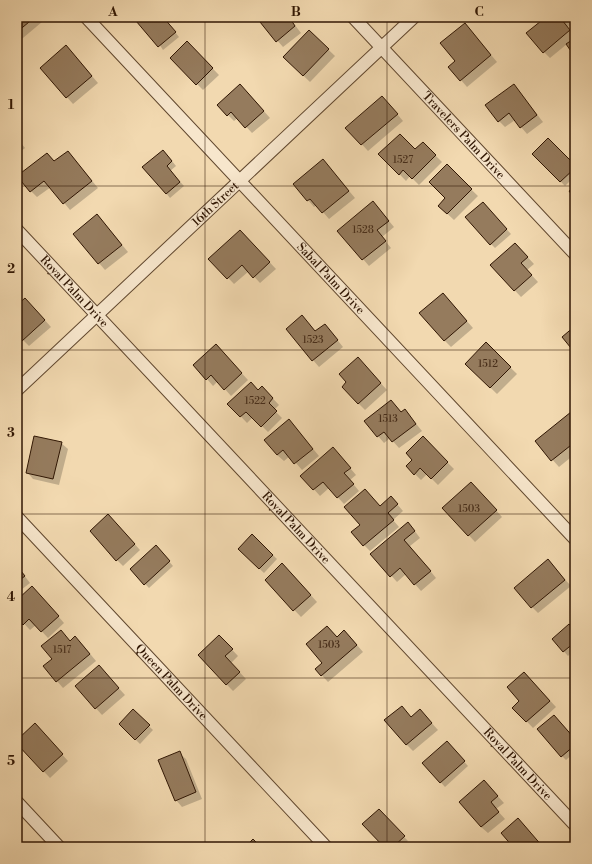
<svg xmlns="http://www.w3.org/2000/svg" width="592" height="864" font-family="'Libre Bodoni',serif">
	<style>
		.shadow { fill: #0003 }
		.building { fill: #957b5d; stroke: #301603 }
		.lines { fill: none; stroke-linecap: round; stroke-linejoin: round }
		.minor-casing { stroke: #60472e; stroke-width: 14 }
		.minor { stroke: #f7e6cc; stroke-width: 12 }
		.grid { fill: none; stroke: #301603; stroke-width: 1; stroke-opacity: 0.55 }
		.labels { text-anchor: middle; stroke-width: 3; stroke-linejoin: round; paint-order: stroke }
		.number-label { font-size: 10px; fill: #492f1a }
		.street-label { font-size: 12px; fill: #301603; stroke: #f7e6cc }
		.neatline { fill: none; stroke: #301603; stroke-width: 1.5 }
		.grid-label { font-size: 13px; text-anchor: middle; font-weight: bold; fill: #301603 }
	</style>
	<rect width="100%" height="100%" fill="#f2d9b0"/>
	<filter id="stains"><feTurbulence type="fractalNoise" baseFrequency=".005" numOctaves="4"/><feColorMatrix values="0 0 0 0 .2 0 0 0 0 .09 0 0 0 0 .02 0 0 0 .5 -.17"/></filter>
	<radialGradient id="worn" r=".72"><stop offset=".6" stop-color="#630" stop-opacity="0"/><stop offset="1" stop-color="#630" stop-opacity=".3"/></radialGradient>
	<g class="shadow">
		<polygon points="17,17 38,17 42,22 17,43"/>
		<polygon points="142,17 163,17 179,37 163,50"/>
		<polygon points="257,17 294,17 291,20 301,33 283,47"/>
		<polygon points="513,17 519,17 516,20"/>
		<polygon points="547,17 571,17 574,22 568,27 575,36 575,55 567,44 550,58 544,52"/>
		<polygon points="465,24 497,62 467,87 461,80 456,61"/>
		<polygon points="309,31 335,56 310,82 284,57"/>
		<polygon points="187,42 219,75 203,90 171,58"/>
		<polygon points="72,53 98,83 73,104 41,68"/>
		<polygon points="514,85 543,122 527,134 515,120 505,127 499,121"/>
		<polygon points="247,92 270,118 252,133 238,118 234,121 228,115"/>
		<polygon points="389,104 403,121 368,151 347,128"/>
		<polygon points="17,138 25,148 17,154"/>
		<polygon points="423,143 442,162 419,185 410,176 406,181 380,154 415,151"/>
		<polygon points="68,152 98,188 70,210 51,187 37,197 31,191 47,154 55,162"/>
		<polygon points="534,154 575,166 575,176 565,186"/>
		<polygon points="167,155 176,166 170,171 184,186 170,198 166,193"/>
		<polygon points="447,166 478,196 454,220 439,206 446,198"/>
		<polygon points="329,167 355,198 329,219 317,205 314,207 294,184"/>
		<polygon points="487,208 511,234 495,248 491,244"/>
		<polygon points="379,209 394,227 382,237 391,248 369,266 339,231"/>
		<polygon points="103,222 128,252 105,270 74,234"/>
		<polygon points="246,237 276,269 260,283 249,271 234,284 210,259"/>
		<polygon points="521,250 534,264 527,270 538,282 521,297 491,265"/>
		<polygon points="443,294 473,328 451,347 444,340"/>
		<polygon points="17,306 32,306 51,327 29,346 17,334"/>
		<polygon points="309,323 316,332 331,332 343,347 319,367 313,360"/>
		<polygon points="486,344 517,374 497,394 466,364"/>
		<polygon points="222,352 248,380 231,396 218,381 213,386 207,379"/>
		<polygon points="364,365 387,390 365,410 358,403"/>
		<polygon points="262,387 279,405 274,410 282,418 268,432 253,417 247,423 229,404 258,391"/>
		<polygon points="391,401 401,413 405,410 422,431 399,448 390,438 384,443 378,436"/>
		<polygon points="575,418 575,454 559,467 536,441"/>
		<polygon points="295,427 319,456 302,470 290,456 284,461 277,455"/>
		<polygon points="423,438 454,469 438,485 427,474 421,480 407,466 414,460"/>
		<polygon points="61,443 68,449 59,485 33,479 27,472"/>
		<polygon points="339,455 356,475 350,480 359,491 344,504 329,488 320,496 302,476"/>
		<polygon points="365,490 380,507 397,504 403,511 393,520 399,527 370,551 364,545 361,525"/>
		<polygon points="478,490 502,517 475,542 444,508"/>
		<polygon points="115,522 140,550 123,566 117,560"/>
		<polygon points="414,530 420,538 410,546 436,578 421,591 406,574 397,582 372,554"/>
		<polygon points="252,535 277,559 264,573 239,549"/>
		<polygon points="160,551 173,566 149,588 131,569"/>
		<polygon points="548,561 571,586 538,613 532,607"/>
		<polygon points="17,566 30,583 17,593"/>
		<polygon points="289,571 317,602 301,617 266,580"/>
		<polygon points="39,594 64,623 48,638 36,625 30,630 17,616 17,601"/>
		<polygon points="575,632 575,649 568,656 553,639"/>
		<polygon points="219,636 238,656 231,663 246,679 233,691 199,656"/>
		<polygon points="337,638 351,638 363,652 328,682 316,669 323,663"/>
		<polygon points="70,642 82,644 96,661 63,688 44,666"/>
		<polygon points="105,673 125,695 102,715 76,686"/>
		<polygon points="530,679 556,707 533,728 514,708 521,701"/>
		<polygon points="420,710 438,730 413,751 406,744 411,718"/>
		<polygon points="133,711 153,730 140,744 120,724"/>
		<polygon points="41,731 68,761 50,778 17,743 17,741"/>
		<polygon points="575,740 575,752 566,760 562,756"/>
		<polygon points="451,747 468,766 445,787 423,763"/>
		<polygon points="179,753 186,759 202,799 182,807 176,800"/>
		<polygon points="484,781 504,803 496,809 505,819 488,833 481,827"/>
		<polygon points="379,810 408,841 402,847 385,847"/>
	</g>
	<g class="building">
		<polygon points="17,17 35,17 17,32"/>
		<polygon points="141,17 163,17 176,32 158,47 136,21"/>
		<polygon points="256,17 289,17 295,26 276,42"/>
		<polygon points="546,17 566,17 562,20 570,30 543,53 526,33"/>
		<polygon points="465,23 491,55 460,81 448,67 455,61 440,43"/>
		<polygon points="309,30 329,49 303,76 283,57"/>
		<polygon points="575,38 575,57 566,44"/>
		<polygon points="187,41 213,68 196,85 170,58"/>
		<polygon points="66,45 92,76 66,98 40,68"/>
		<polygon points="240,84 264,111 245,128 231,112 227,116 217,105"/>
		<polygon points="514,84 537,115 520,128 509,113 498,122 485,105"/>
		<polygon points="382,96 398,114 361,145 345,128"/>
		<polygon points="400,134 415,149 423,142 436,155 412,179 403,170 399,175 378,154"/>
		<polygon points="548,138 575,165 575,168 560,182 532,154"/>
		<polygon points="163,150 172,161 167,166 180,182 166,194 142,167"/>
		<polygon points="68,151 92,181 63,204 44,181 30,192 17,176 47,153 54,161"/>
		<polygon points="323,159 349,191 322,213 310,199 307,201 293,184"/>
		<polygon points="447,164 472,189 447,214 438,206 445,198 429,182"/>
		<polygon points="575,187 575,199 569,191"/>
		<polygon points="373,201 389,221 377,230 386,241 362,260 337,231"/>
		<polygon points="483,202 507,229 490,245 465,217"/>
		<polygon points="97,214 122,245 98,264 73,234"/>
		<polygon points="240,230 270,262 253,278 242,265 227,279 208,259"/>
		<polygon points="515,243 528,257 521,263 532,275 514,291 490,265"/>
		<polygon points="443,293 467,321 444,341 419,313"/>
		<polygon points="25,298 45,320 22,341 17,335 17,305"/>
		<polygon points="302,315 315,331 325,324 338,340 312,361 286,329"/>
		<polygon points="575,326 575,353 562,337"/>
		<polygon points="486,342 511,367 490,388 465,364"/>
		<polygon points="216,344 242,373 224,390 211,375 206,380 193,365"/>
		<polygon points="358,357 381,383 358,404 342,387 346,382 339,374"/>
		<polygon points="251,382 258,390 262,386 273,398 269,403 277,411 261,427 246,412 240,417 227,404"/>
		<polygon points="391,400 401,412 405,409 416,424 392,442 384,432 377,437 364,421"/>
		<polygon points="571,412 575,417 575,442 551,461 535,441"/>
		<polygon points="289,419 313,449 294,464 283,450 277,455 264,440"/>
		<polygon points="34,436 62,442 53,479 26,473"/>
		<polygon points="423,436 448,462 431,479 420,468 414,475 406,466 412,460 406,453"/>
		<polygon points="333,447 351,468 344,473 354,484 337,498 323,482 313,490 300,476"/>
		<polygon points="471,482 497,510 468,536 442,508"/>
		<polygon points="365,489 380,506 391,496 398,504 388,513 394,520 363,546 351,532 360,525 344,507"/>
		<polygon points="108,514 135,544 116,561 90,531"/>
		<polygon points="408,522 415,531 404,540 431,571 414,585 400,568 390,577 370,554"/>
		<polygon points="252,534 273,555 259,569 238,549"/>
		<polygon points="156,545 170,561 144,585 130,569"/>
		<polygon points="548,559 565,580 531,608 514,588"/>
		<polygon points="282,563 311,595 293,611 265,580"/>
		<polygon points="17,566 25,576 17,582"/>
		<polygon points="32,586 59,616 41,632 29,619 23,625 17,618 17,600"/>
		<polygon points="569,624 575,631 575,642 563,652 552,639"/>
		<polygon points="327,626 337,637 344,630 357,645 321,676 315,669 322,663 306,644"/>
		<polygon points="61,630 70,641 75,636 90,654 56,682 43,666 52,659 41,646"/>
		<polygon points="219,635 233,649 225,656 240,672 226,685 198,655"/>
		<polygon points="99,665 119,688 95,709 75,686"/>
		<polygon points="524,672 550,701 526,722 512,708 519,701 507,687"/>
		<polygon points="402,706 411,717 420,709 432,723 406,745 384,720"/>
		<polygon points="133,709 150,725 135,740 119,724"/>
		<polygon points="554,715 575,739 575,745 561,757 537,729"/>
		<polygon points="35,723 63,754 43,772 17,744 17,740"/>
		<polygon points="447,741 465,761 440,783 422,763"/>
		<polygon points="180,751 196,792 175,801 158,760"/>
		<polygon points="484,780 498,796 491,802 499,812 481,827 459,802"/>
		<polygon points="379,809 405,836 393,847 384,847 362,824"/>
		<polygon points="518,818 543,847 513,847 501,833"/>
		<polygon points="253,839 261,847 245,847"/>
	</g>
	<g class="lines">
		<g class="minor-casing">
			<g id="minor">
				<path id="s1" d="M86,17L575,539"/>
				<path id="s2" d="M353,17L575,254"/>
				<path id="s3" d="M17,230L575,825"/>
				<path id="s4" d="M17,390L414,17"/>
				<path id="s5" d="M17,517L326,847"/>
				<polyline points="17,802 59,847"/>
			</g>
		</g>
		<use href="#minor" class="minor"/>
	</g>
	<path class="grid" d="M205,17V847M387,17V847M17,186H575M17,350H575M17,514H575M17,678H575"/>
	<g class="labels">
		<g class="number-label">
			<text x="403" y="163">1527</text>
			<text x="363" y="233">1528</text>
			<text x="313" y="343">1523</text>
			<text x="488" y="367">1512</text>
			<text x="255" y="404">1522</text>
			<text x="388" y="422">1513</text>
			<text x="469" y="512">1503</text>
			<text x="329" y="648">1503</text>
			<text x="62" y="653">1517</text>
		</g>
		<g class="street-label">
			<text dy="4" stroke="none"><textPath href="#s2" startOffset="162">Travelers Palm Drive</textPath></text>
			<text dy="4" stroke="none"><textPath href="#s4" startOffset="272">16th Street</textPath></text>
			<text dy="4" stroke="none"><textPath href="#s1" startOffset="358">Sabal Palm Drive</textPath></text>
			<text dy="4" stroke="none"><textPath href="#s3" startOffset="84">Royal Palm Drive</textPath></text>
			<text dy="4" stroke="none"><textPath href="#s3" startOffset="408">Royal Palm Drive</textPath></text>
			<text dy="4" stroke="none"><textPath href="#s5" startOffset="226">Queen Palm Drive</textPath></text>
			<text dy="4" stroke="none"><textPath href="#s3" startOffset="732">Royal Palm Drive</textPath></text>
		</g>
	</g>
	<rect width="592" height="864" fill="none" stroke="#f2d9b0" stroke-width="44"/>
	<rect x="22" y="22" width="548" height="820" class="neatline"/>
	<g class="grid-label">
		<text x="113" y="16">A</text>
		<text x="296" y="16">B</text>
		<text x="479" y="16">C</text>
		<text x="11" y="109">1</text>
		<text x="11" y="273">2</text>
		<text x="11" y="437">3</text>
		<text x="11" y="601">4</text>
		<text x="11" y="765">5</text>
	</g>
	<rect width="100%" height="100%" filter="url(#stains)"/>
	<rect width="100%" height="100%" fill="url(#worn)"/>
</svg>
